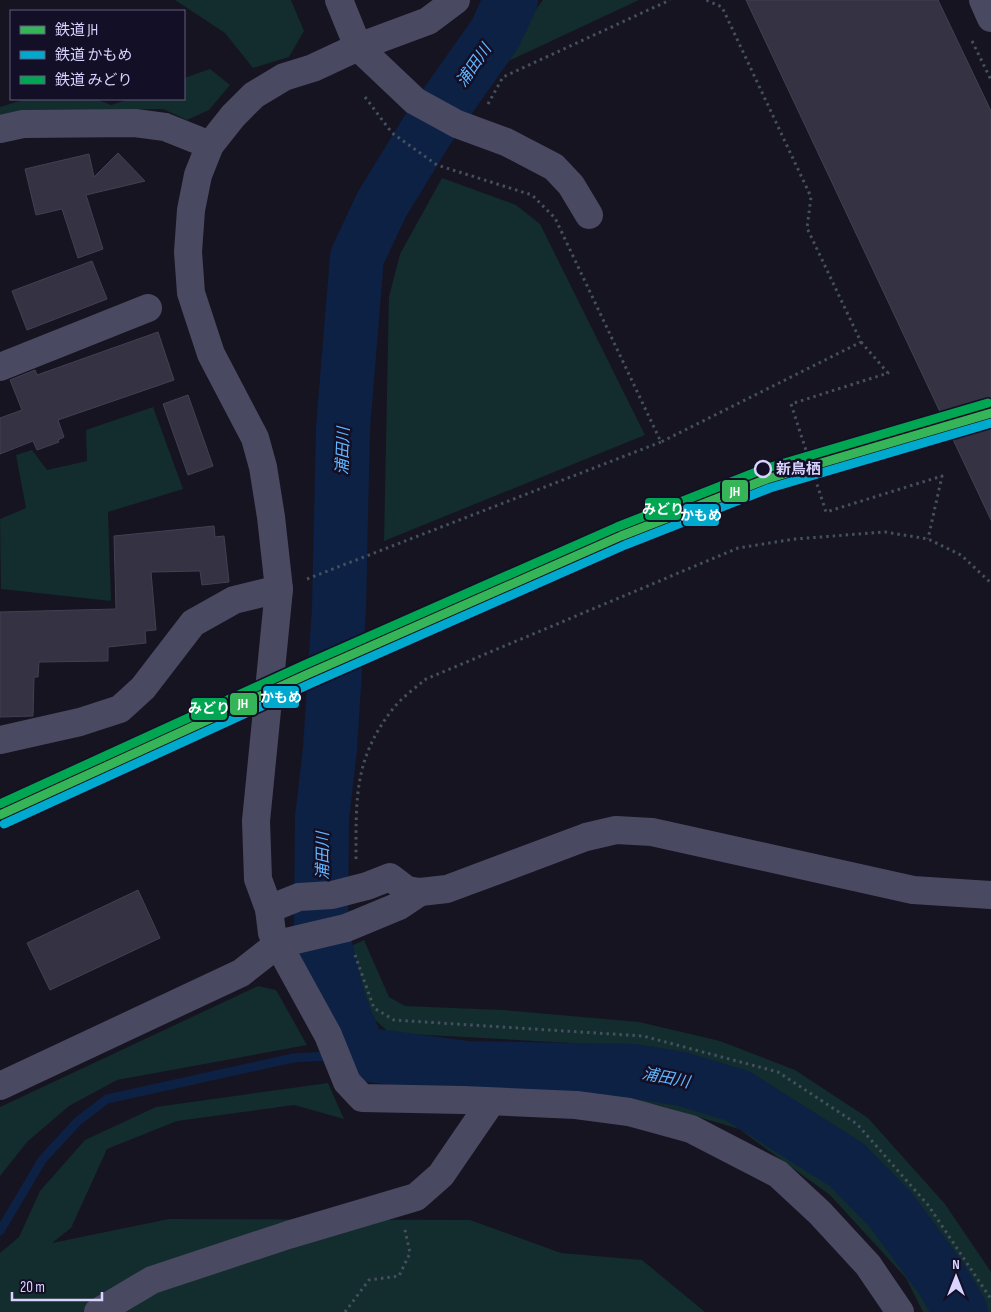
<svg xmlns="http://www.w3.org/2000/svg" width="991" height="1312" font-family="'Sofia Sans Condensed','Noto Sans JP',sans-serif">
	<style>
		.green { fill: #132c2d }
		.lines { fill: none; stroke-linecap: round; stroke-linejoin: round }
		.stream { stroke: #0d2144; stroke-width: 9 }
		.river { stroke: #0d2144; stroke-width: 54 }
		.building { fill: #343243; stroke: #433f54 }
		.path { stroke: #44505f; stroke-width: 3; stroke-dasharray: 2.5 4; stroke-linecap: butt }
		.minor { stroke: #4a4962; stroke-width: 28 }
		.rail-1-casing { stroke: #130f26; stroke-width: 12 }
		.rail-2-casing { stroke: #130f26; stroke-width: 12 }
		.rail-3-casing { stroke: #130f26; stroke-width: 12 }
		.rail-1 { stroke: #36b558; stroke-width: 9 }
		.rail-2 { stroke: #00a9ce; stroke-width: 9 }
		.rail-3 { stroke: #00a651; stroke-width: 9 }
		.stop-dot { fill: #130f26; stroke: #d9d4ff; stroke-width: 2.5 }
		.labels { text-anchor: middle; stroke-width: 5; stroke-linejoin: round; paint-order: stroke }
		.stop-label { font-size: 15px; font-weight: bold; fill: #d9d4ff; stroke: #130f26; text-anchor: start }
		.water-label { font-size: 16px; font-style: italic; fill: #62b6ff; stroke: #130f26 }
		.line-badge { stroke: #130f26; stroke-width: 2 }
		.badge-label { font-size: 14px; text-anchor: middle; font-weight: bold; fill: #fff }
	</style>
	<rect width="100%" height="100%" fill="#161421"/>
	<g class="green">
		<polygon points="175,0 291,0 304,31 289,57 253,68 225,33"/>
		<polygon points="543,0 639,0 500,65 510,44"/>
		<polygon points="210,69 230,85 209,110 187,120 163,109 35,111 0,119 0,107 26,99 96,99 111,105 129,99 184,99 184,78"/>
		<polygon points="442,178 516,205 540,224 645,435 384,541 389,297 400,254"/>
		<polygon points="153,407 183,489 108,512 111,601 1,589 0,519 26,508 16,455 32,450 47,470 87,461 86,430"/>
		<polygon points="364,940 389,997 405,1006 503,1010 639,1022 720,1041 795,1070 868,1118 945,1204 991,1272 991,1312 985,1312 915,1206 848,1134 758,1079 645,1047 390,1033 368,1014 347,948"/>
		<polygon points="258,986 276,990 307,1045 117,1080 69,1106 27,1142 0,1176 0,1107"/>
		<polygon points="354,1061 420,1077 642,1082 737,1110 853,1189 941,1312 923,1312 906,1278 830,1195 739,1129 658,1105 537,1090 367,1081"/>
		<polygon points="328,1083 344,1119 294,1105 177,1121 107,1149 71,1228 52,1243 169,1219 470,1220 561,1253 642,1260 705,1312 0,1312 0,1253 19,1237 40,1191 85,1140 156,1107"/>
	</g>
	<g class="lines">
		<polyline class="stream" points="0,1231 42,1160 78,1121 107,1099 293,1058 362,1054"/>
		<polyline class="river" points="511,0 495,34 428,129 382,204 357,257 343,428 339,608 330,749 322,818 321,929 340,1005 356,1044 362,1054 467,1068 633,1071 682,1079 738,1096 847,1165 890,1209 941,1278 961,1312"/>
	</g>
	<g class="building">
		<polygon points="746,0 938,0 991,111 991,520"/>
		<polygon points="118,153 145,181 86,195 103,249 78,258 62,209 36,215 25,169 89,154 94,177"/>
		<polygon points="92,261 107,299 27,330 12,291"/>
		<polygon points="158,332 174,380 58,420 64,437 58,440 59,442 37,450 33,441 0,454 0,418 22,410 10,380 35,370 37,375"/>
		<polygon points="188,395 213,466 188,475 163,404"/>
		<polygon points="214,526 215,537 224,536 229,582 202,585 200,571 151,572 156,630 145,631 146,643 108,647 108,661 39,662 38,677 34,677 33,716 0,717 0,612 116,609 114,536"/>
		<polygon points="138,890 160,938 50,990 27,943"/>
	</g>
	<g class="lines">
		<g class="path">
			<polyline points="972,41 991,80"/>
			<polyline points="365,97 392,133 437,165 532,195 555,218 661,442 861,342 807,228 811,197 722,7 706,0"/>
			<polyline points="488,104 503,77 670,0"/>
			<polyline points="861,342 888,373 791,404 826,512 942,476 928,539"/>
			<polyline points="307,579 661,442"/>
			<path d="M356,859C356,799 354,759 392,710C401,698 415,688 426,679L738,548L795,539L885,532L928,539L961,555L991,583"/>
			<polyline points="355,955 374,1008 394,1020 643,1036 778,1072 857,1124 928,1205 991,1299"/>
			<polyline points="345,1312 369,1280 399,1276 410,1253 405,1230"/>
		</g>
		<g class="minor">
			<polyline points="339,0 358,47 415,101 457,124 506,142 554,167 571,185 589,215"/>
			<polyline points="983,0 991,18"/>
			<polyline points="0,129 23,124 135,123 165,127 210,145"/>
			<polyline points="0,367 148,308"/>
			<polyline points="279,589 271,517 263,467 255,438 211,354 191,293 188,252 191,210 198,175 210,145 233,116 254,95 284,77 313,68 358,47 428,21 456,0"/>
			<polyline points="0,740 80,722 120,709 143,688 193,623 234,600 279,589 256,821 258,879 269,909 272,933 328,1035 347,1082 362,1098 463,1100 576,1105 629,1112 691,1129 778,1174 820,1213 868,1265 900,1312"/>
			<polyline points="420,892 447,889 586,837 616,830 652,832 913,890 991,895"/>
			<polyline points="0,1086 241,973 278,944 346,928 399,906 420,892 407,890 390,877 367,886 332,895 299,897 269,909"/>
			<polyline points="98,1312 152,1280 288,1235 416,1197 441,1175 491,1102"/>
		</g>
		<g class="rail-1-casing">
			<polyline id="rail-1" points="0,815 308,674 621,536 767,479 991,413"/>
		</g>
		<g class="rail-2-casing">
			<polyline id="rail-2" points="4,824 312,683 625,545 770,488 991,423"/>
		</g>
		<g class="rail-3-casing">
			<polyline id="rail-3" points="0,804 304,665 617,527 764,469 988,403"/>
		</g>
		<use href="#rail-1" class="rail-1"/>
		<use href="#rail-2" class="rail-2"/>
		<use href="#rail-3" class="rail-3"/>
	</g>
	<circle class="stop-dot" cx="763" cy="469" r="8"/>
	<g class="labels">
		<g class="stop-label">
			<text x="776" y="474">新鳥栖</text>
		</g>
		<g class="water-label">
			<text transform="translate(473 65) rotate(-55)" y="6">浦田川</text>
			<text transform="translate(342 451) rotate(-88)" y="6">浦田川</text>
			<text transform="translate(322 856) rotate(-90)" y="6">浦田川</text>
			<text transform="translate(666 1077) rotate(11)" y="6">浦田川</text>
		</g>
	</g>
	<g class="line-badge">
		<rect x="721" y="479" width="28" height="24" rx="5" fill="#36b558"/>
		<rect x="644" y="497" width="38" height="24" rx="5" fill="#00a651"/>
		<rect x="682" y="503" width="38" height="24" rx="5" fill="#00a9ce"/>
		<rect x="262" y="685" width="38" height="24" rx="5" fill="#00a9ce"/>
		<rect x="229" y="692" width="29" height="24" rx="5" fill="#36b558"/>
		<rect x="190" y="697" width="38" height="24" rx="5" fill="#00a651"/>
	</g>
	<g class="badge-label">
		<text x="735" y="496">JH</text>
		<text x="663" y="514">みどり</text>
		<text x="701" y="520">かもめ</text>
		<text x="281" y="702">かもめ</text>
		<text x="243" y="708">JH</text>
		<text x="209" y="713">みどり</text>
	</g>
	<rect x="10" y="10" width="175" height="90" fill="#130f26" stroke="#625e7d"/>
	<rect x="20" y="26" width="25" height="8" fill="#36b558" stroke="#625e7d"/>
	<text x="55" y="35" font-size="15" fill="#d9d4ff">鉄道 JH</text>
	<rect x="20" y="51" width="25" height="8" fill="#00a9ce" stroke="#625e7d"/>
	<text x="55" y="60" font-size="15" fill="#d9d4ff">鉄道 かもめ</text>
	<rect x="20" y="76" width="25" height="8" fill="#00a651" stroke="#625e7d"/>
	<text x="55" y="85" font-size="15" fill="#d9d4ff">鉄道 みどり</text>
	<g transform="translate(956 1277)" stroke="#130f26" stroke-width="4" paint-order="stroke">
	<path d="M0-4L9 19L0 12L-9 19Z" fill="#d9d4ff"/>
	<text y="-8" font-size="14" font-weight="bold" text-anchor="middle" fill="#d9d4ff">N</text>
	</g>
	<path d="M12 1292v8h90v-8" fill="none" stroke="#d9d4ff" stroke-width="2.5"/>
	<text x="20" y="1292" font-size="15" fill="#d9d4ff" stroke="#130f26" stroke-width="4" paint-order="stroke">20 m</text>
</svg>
